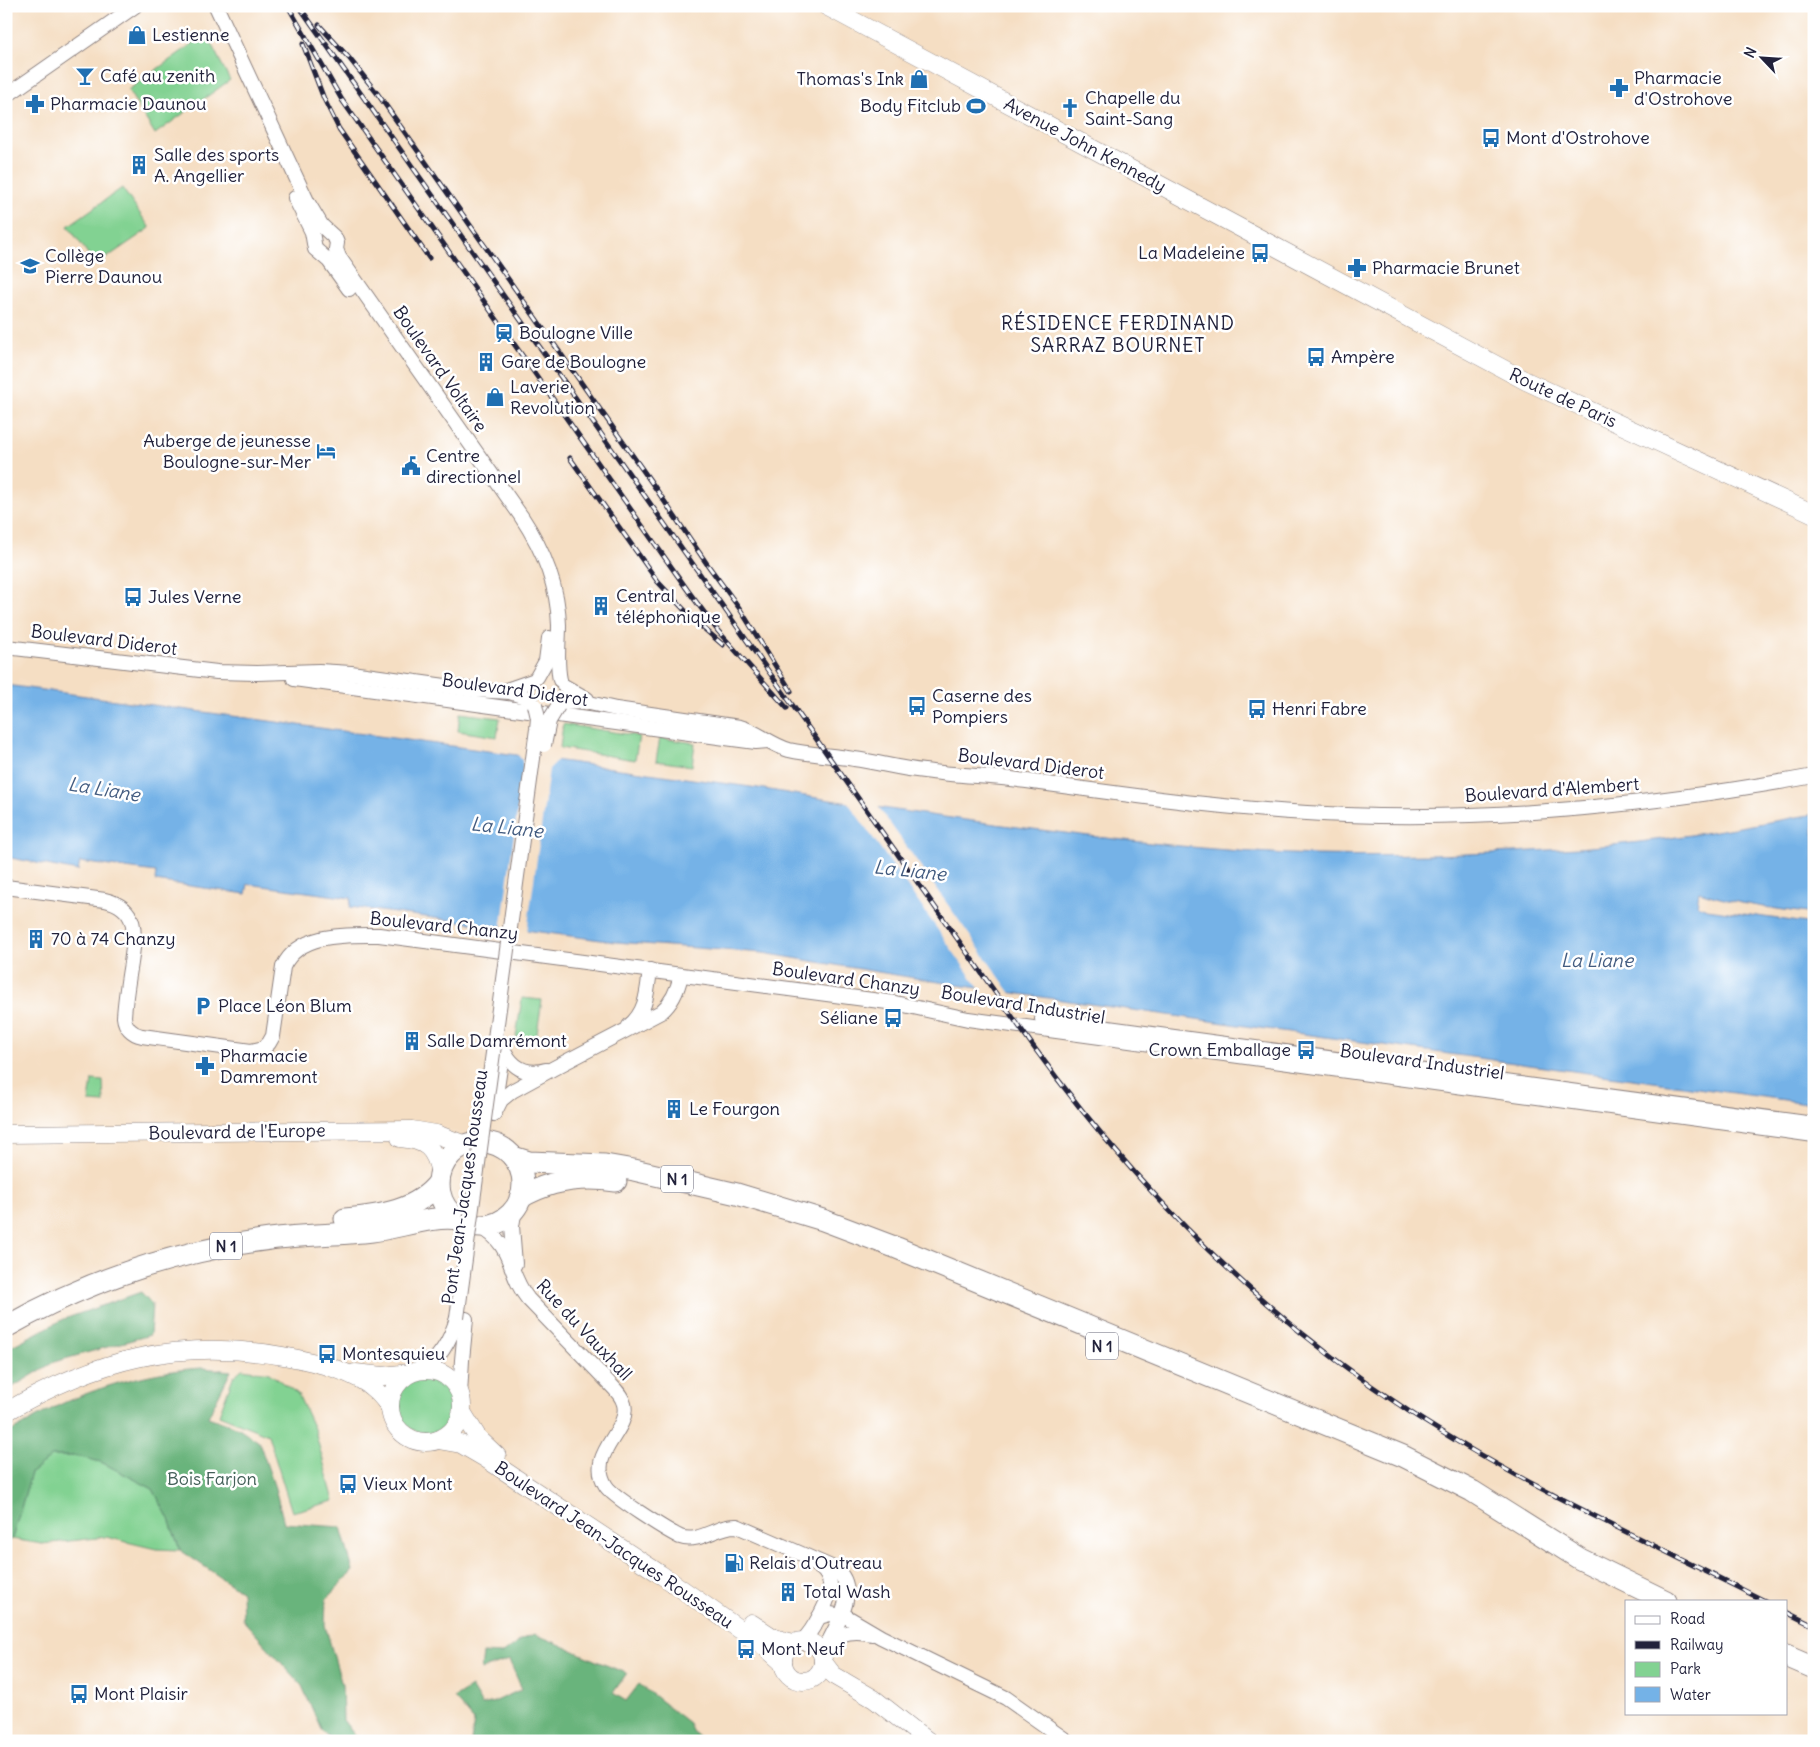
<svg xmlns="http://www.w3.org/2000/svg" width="1820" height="1747" font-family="Delius,sans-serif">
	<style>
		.green { fill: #82d292; stroke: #527a66 }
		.forest { fill: #69b47c; stroke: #466b5c }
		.water { fill: #74b2e7; stroke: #4b6a91 }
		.pier { fill: #f5dec3 }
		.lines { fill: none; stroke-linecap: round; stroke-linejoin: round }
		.minor-casing { stroke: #8c807f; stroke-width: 16 }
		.major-casing { stroke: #8c807f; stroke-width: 19 }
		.highway-casing { stroke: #8c807f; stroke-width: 23 }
		.minor { stroke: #fff; stroke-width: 14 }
		.major { stroke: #fff; stroke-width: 18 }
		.highway { stroke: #fff; stroke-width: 21 }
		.rail-casing { stroke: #22223b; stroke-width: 5 }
		.rail { stroke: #fff; stroke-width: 3; stroke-dasharray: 9; stroke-linecap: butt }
		.minor-bridge-casing { stroke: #8c807f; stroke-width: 16; stroke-linecap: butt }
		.minor-bridge { stroke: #fff; stroke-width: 14 }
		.labels { text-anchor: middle; stroke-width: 5; stroke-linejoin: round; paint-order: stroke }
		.shield { fill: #fff; stroke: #646476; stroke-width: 1 }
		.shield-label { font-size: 16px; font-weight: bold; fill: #22223b }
		.poi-label { font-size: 18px; fill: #22223b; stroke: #fff; text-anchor: start }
		.street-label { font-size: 18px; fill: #22223b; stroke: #fff }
		.park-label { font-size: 18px; fill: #446059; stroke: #fff }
		.neighbourhood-label { font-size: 19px; letter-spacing: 1px; fill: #22223b; stroke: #fff }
		.water-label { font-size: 19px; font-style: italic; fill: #435c80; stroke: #fff }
	</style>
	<rect width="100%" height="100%" fill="#fff"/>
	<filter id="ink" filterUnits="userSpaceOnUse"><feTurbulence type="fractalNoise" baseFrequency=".02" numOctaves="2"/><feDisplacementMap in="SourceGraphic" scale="10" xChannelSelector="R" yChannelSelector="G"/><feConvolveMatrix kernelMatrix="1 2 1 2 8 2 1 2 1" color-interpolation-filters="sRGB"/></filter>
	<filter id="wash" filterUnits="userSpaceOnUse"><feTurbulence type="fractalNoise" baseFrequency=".0096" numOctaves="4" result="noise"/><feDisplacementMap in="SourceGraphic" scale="20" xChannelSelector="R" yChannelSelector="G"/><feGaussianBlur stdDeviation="1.12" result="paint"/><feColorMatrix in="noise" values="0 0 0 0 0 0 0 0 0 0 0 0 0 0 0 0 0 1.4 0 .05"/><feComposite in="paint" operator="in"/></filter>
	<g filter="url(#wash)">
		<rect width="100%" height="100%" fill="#f5dec3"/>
		<g class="green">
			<polygon points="206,34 230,80 155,134 128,90"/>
			<polygon points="122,188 150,228 96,265 68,226"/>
			<polygon points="460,713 500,718 497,737 458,731"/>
			<polygon points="563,724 639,736 635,760 560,748"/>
			<polygon points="660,738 695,743 692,766 656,761"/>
			<polygon points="522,998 542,1000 536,1040 516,1037"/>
			<polygon points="92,1080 103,1081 104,1103 89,1102"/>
			<polygon points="242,1369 269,1373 298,1394 315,1431 334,1501 292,1512 268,1435 219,1415 233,1377"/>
			<circle cx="426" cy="1405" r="28"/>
			<polygon points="52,1456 76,1456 101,1462 153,1489 169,1519 180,1550 156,1549 106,1537 42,1544 12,1539 31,1473"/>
		</g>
		<g class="forest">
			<polygon points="141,1292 152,1304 150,1335 54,1362 6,1391 6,1349 64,1319"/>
			<path d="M203,1368L231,1371L208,1417L239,1428L259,1442L275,1488L284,1523L341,1527L353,1571L326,1599L325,1625L342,1685L343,1720L359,1741H333L322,1731L302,1686L243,1620L242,1592L180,1550L169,1519L153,1489L101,1462L76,1456H52L31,1473L12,1539L6,1542V1434C29,1422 52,1407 75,1398C115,1382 160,1370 203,1368Z"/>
			<path d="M534,1634C566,1646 595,1662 627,1673L613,1693L626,1701L639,1684L689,1723L692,1731L704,1741H471L474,1721L454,1698L471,1687L482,1705L494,1702L522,1689L509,1660L481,1670L483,1653L502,1654L521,1640Z"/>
		</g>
		<path class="water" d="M6,685L758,788C850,804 941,817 1033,829C1127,841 1220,852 1315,855C1414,857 1514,854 1613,845C1681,838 1747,826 1814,814V914C1775,909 1736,904 1699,892L1697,905L1707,909L1814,924V1104L1252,1027L957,985L763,953L616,942L350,907L351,898L248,884L246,894L155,881L156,872L80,862L78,871L6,857Z"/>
		<g class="pier">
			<polygon points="518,752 557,758 557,761 549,769 527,932 501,930 523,768 522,760 518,755"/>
			<polygon points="847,801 877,805 1012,995 981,991"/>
		</g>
	</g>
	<g filter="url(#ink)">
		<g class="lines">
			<g class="minor-casing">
				<g id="minor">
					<path d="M216,6L307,201L322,226L335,238L337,243L336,249L339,257L521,516C543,549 558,585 559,625C559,644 556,661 560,680"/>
					<polyline points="6,96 135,6"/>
					<polyline points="295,198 312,232 315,249 329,261 349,289"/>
					<polyline points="6,647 217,672 257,673 319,671 351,673 474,690 510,692 531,699"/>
					<polyline points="537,677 546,661 549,638"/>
					<polyline points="294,679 733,739 756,742 768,741"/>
					<polyline points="564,686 587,699"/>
					<polyline points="506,690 532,681"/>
					<path d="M561,703L585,702L616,709L740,727C758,732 771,745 789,750C810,755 833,755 854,759C877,762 900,769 924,771C953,775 982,776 1011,779C1123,794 1234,811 1347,815C1504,821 1659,804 1814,776"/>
					<path d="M6,887L105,900C140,908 135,935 131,963C128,981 125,999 124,1017C125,1027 132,1034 142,1036L251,1051L264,1048L269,1043L273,1036L283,967C299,932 347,935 379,935L895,1003L968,1019L1814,1135"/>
					<polyline points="1042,1019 1814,1124"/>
					<path d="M629,1026C647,1011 647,992 650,970"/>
					<path d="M503,1048C511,1067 525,1076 546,1070"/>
					<polyline points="494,1108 503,1048"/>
					<path d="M494,1114L501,1100L512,1091L554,1068L661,1012C673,1002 678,989 681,975"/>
					<polyline points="515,1208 512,1226 515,1264"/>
					<path d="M479,1226C515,1245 506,1272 528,1299L611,1385C616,1390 622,1396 624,1404C631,1431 585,1453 606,1486C613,1497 666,1530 680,1537C700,1544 717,1525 737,1526L836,1569C860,1590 838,1622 827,1645"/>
					<path d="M422,1370C441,1358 451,1339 457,1318"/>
					<polyline points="460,1394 462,1360 466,1319"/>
					<polyline points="819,1617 830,1614 847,1617 881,1637 1006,1698 1067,1741"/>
					<path d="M802,1641C812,1632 832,1598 830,1584C829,1573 821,1568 813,1563"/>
					<path d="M829,1643C841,1631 856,1630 872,1634"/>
				</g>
			</g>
			<g class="major-casing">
				<g id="major">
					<polyline points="826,6 1526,381 1814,514"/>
					<polyline points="6,1134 412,1130 436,1134 465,1145"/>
					<path d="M400,1138C426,1140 435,1148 440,1173"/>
					<circle cx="426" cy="1406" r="36"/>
					<polyline points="355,1373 383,1376 410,1373"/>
					<path d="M6,1412C96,1359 179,1338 283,1356C312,1361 353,1370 375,1390C381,1395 385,1401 390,1407"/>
					<polyline points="462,1412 478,1438 497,1456"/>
					<polyline points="438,1440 461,1444 485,1458 660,1574 765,1647 783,1663"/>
					<polyline points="751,1623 774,1638 793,1643"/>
					<circle cx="803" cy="1661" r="20"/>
					<polyline points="823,1662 833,1675 874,1699 928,1741"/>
				</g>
			</g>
			<g class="highway-casing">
				<g id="highway">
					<circle cx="481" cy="1184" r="42"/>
					<polyline points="513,1157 529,1162 605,1165 634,1170 737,1194 823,1220 897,1248 1403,1456 1472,1491 1580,1559 1666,1601"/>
					<path d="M520,1198C548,1181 582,1176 616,1181"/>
					<path d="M345,1219C380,1216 417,1211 439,1182"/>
					<path d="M6,1327C88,1280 178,1251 270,1239C304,1234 339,1235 372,1231C399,1228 433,1215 458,1219"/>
					<polyline points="1786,1656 1814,1668"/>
				</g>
			</g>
			<use href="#minor" class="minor"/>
			<use href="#major" class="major"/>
			<use href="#highway" class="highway"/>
			<g class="rail-casing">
				<g id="rail">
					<polyline points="288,6 342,100 689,592 718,631 787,708"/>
					<path d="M299,6L1033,1046C1137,1189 1261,1315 1410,1412C1522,1485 1645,1540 1765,1601"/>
					<polyline points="319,25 349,58 377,93 654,486 707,564 740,609 791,691"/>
					<polyline points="303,44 324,99 339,129 429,258"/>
					<polyline points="570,458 658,582 693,619 723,645"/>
					<polyline points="1786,1612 1814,1626"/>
				</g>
			</g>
			<use href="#rail" class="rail"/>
			<g class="minor-bridge-casing">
				<g id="minor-bridge">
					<polyline points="544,745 549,721 558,706"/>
					<polyline points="457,1318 537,729 538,718 535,705"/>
				</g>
			</g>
			<use href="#minor-bridge" class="minor-bridge"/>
		</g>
	</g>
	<defs>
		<g id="shop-bare" transform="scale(1.5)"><path d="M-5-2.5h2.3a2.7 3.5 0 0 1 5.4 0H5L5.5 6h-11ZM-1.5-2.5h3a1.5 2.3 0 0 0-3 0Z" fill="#1f6fb2" stroke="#fff" stroke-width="2.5" paint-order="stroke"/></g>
		<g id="bar-bare" transform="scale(1.5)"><path d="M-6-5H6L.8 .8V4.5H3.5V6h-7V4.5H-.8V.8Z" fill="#1f6fb2" stroke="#fff" stroke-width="2.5" paint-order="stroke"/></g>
		<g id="pharmacy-bare" transform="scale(1.5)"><path d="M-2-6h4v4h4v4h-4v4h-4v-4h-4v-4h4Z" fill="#1f6fb2" stroke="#fff" stroke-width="2.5" paint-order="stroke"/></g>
		<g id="stadium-bare" transform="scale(1.5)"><path d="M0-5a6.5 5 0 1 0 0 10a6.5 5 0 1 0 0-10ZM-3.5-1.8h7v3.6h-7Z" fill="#1f6fb2" stroke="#fff" stroke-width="2.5" paint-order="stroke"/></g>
		<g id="church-bare" transform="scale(1.5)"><path d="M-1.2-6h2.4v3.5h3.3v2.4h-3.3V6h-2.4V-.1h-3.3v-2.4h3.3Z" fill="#1f6fb2" stroke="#fff" stroke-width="2.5" paint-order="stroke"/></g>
		<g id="bus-bare" transform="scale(1.5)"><path d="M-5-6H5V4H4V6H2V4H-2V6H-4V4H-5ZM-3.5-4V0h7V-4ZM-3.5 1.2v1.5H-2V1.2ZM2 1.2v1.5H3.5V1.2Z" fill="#1f6fb2" stroke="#fff" stroke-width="2.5" paint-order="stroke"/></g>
		<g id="building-bare" transform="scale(1.5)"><path d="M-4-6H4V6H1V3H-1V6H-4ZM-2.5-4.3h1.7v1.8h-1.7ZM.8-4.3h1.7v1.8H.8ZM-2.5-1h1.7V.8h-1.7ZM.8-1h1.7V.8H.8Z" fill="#1f6fb2" stroke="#fff" stroke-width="2.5" paint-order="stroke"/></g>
		<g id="school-bare" transform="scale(1.5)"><path d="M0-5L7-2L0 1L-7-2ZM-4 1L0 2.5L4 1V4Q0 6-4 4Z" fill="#1f6fb2" stroke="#fff" stroke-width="2.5" paint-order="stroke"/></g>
		<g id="station-bare" transform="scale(1.5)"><path d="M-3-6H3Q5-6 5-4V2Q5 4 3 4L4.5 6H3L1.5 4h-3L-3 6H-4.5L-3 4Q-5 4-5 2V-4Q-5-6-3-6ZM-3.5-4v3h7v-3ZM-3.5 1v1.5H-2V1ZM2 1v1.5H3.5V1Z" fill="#1f6fb2" stroke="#fff" stroke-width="2.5" paint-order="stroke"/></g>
		<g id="hotel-bare" transform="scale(1.5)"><path d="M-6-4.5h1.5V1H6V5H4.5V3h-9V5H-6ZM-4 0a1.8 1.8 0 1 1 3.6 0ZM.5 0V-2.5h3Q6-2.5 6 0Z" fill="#1f6fb2" stroke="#fff" stroke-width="2.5" paint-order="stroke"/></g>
		<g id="civic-bare" transform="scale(1.5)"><path d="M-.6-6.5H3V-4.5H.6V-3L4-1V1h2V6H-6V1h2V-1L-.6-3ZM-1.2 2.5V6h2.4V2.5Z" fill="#1f6fb2" stroke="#fff" stroke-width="2.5" paint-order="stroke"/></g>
		<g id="parking-bare" transform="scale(1.5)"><path d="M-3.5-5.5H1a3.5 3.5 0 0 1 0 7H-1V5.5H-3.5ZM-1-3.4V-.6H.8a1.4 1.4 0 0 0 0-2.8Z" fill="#1f6fb2" stroke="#fff" stroke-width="2.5" paint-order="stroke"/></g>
		<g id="fuel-bare" transform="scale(1.5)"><path d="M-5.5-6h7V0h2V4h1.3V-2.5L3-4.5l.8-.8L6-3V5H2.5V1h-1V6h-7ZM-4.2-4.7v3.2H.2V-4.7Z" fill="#1f6fb2" stroke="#fff" stroke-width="2.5" paint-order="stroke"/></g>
	</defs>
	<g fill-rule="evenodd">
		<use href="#shop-bare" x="137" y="35"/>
		<use href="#bar-bare" x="85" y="76"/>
		<use href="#shop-bare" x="919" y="79"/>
		<use href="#pharmacy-bare" x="1619" y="88"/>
		<use href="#pharmacy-bare" x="35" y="104"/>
		<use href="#stadium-bare" x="976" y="106"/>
		<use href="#church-bare" x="1070" y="108"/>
		<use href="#bus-bare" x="1491" y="138"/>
		<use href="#building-bare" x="139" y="165"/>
		<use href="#bus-bare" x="1260" y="253"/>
		<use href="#school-bare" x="30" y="266"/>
		<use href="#pharmacy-bare" x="1357" y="268"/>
		<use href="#station-bare" x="504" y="333"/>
		<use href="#bus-bare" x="1316" y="357"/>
		<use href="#building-bare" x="486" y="362"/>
		<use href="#shop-bare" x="495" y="397"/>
		<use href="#hotel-bare" x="326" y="451"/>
		<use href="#civic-bare" x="411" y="466"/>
		<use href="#bus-bare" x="133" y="597"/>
		<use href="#building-bare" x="601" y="606"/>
		<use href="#bus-bare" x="917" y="706"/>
		<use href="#bus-bare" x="1257" y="709"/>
		<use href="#building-bare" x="36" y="939"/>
		<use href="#parking-bare" x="203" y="1006"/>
		<use href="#bus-bare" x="893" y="1018"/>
		<use href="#building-bare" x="412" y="1041"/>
		<use href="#bus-bare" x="1306" y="1050"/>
		<use href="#pharmacy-bare" x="205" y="1066"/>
		<use href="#building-bare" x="674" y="1109"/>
		<use href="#bus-bare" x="327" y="1354"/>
		<use href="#bus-bare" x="348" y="1484"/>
		<use href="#fuel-bare" x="734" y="1563"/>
		<use href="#building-bare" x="788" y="1592"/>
		<use href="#bus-bare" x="746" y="1649"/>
		<use href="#bus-bare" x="79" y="1694"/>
	</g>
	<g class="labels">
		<g class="shield">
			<rect x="661" y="1165.5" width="32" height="27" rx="4"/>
			<rect x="210" y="1232.5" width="32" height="27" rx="4"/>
			<rect x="1086" y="1332.5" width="32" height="27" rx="4"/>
		</g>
		<g class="shield-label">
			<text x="677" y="1185">N 1</text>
			<text x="226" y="1252">N 1</text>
			<text x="1102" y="1352">N 1</text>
		</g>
		<g class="poi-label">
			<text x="152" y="41">Lestienne</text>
			<text x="100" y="82">Café au zenith</text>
			<text x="1634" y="84">Pharmacie<tspan x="1634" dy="21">d'Ostrohove</tspan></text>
			<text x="904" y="85" text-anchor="end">Thomas's Ink</text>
			<text x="1085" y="104">Chapelle du<tspan x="1085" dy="21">Saint-Sang</tspan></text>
			<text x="50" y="110">Pharmacie Daunou</text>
			<text x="961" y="112" text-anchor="end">Body Fitclub</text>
			<text x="1506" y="144">Mont d'Ostrohove</text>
			<text x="154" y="161">Salle des sports<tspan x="154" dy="21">A. Angellier</tspan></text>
			<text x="1245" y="259" text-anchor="end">La Madeleine</text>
			<text x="45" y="262">Collège<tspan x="45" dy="21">Pierre Daunou</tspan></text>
			<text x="1372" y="274">Pharmacie Brunet</text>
			<text x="519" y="339">Boulogne Ville</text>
			<text x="1331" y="363">Ampère</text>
			<text x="501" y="368">Gare de Boulogne</text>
			<text x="510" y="393">Laverie<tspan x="510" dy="21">Revolution</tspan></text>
			<text x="311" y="447" text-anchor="end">Auberge de jeunesse<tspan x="311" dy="21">Boulogne-sur-Mer</tspan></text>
			<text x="426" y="462">Centre<tspan x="426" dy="21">directionnel</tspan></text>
			<text x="616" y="602">Central<tspan x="616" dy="21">téléphonique</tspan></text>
			<text x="148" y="603">Jules Verne</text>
			<text x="932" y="702">Caserne des<tspan x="932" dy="21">Pompiers</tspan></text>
			<text x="1272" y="715">Henri Fabre</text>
			<text x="51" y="945">70 à 74 Chanzy</text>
			<text x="218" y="1012">Place Léon Blum</text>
			<text x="878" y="1024" text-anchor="end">Séliane</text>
			<text x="427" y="1047">Salle Damrémont</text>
			<text x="1291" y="1056" text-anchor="end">Crown Emballage</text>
			<text x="220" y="1062">Pharmacie<tspan x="220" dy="21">Damremont</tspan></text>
			<text x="689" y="1115">Le Fourgon</text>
			<text x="342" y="1360">Montesquieu</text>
			<text x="363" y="1490">Vieux Mont</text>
			<text x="749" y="1569">Relais d'Outreau</text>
			<text x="803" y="1598">Total Wash</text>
			<text x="761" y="1655">Mont Neuf</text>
			<text x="94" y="1700">Mont Plaisir</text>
		</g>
		<g class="street-label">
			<text transform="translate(1085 145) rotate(28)" y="6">Avenue John Kennedy</text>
			<text transform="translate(440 369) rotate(55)" y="6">Boulevard Voltaire</text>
			<text transform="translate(1563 398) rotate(25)" y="6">Route de Paris</text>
			<text transform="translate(104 640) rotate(7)" y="6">Boulevard Diderot</text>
			<text transform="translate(515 690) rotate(8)" y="6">Boulevard Diderot</text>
			<text transform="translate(1031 764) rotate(7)" y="6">Boulevard Diderot</text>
			<text transform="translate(1552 790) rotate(-4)" y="6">Boulevard d'Alembert</text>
			<text transform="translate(444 926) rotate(6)" y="6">Boulevard Chanzy</text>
			<text transform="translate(846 979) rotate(8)" y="6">Boulevard Chanzy</text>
			<text transform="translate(1023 1005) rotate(9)" y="6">Boulevard Industriel</text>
			<text transform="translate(1422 1062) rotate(8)" y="6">Boulevard Industriel</text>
			<text transform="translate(237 1132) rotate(-1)" y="6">Boulevard de l'Europe</text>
			<text transform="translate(465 1187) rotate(-82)" y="6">Pont Jean-Jacques Rousseau</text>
			<text transform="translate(584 1330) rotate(47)" y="6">Rue du Vauxhall</text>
			<text transform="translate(614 1545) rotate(34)" y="6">Boulevard Jean-Jacques Rousseau</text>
		</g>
		<g class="park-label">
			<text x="212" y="1485">Bois Farjon</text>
		</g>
		<g class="neighbourhood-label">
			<text x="1118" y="330">RÉSIDENCE FERDINAND<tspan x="1118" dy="22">SARRAZ BOURNET</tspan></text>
		</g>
		<g class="water-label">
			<text transform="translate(104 789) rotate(9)" y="7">La Liane</text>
			<text transform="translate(507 827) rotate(6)" y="7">La Liane</text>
			<text transform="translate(910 870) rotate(6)" y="7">La Liane</text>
			<text x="1597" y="967">La Liane</text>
		</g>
	</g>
	<rect width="1820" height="1747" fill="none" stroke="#fff" stroke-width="25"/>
	<rect x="1625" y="1600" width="162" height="115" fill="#ffffff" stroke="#a7a7b1"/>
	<rect x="1635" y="1616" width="25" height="8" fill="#ffffff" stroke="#a7a7b1"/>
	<text x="1670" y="1624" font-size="15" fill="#22223b">Road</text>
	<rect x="1635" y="1641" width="25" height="8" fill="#22223b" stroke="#a7a7b1"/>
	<text x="1670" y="1650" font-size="15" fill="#22223b">Railway</text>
	<rect x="1635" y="1662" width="25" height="15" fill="#82d292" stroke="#a7a7b1"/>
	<text x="1670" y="1674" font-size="15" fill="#22223b">Park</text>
	<rect x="1635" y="1687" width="25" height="15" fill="#74b2e7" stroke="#a7a7b1"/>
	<text x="1670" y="1700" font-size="15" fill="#22223b">Water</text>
	<g transform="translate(1762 58) rotate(295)" stroke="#ffffff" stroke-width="4" paint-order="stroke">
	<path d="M0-4L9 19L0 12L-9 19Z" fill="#22223b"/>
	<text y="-8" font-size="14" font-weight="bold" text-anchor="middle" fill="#22223b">N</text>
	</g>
</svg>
